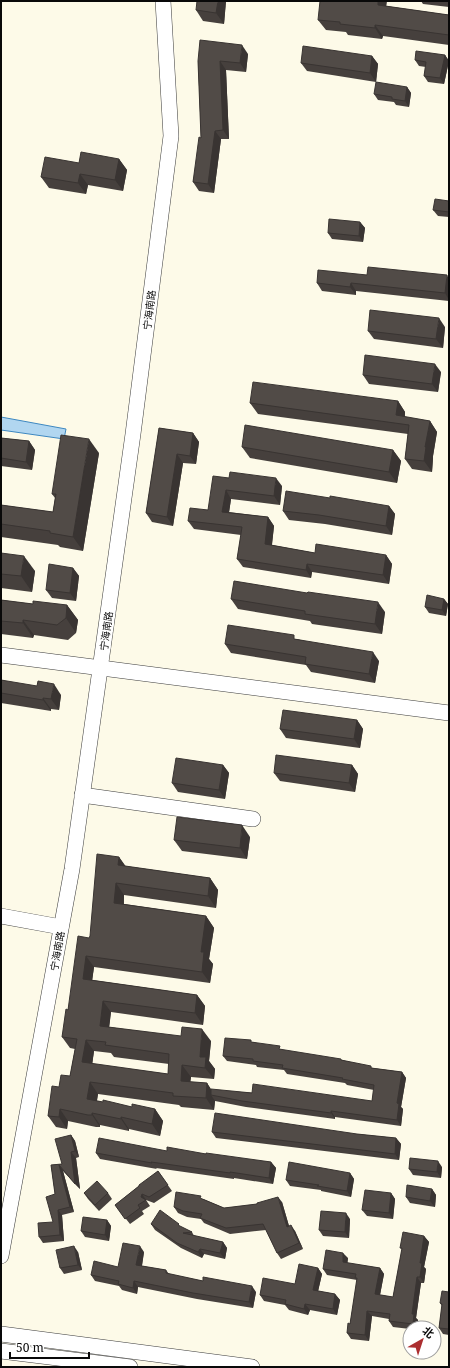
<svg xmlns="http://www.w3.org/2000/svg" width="450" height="1368" font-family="'Noto Serif','Noto Sans SC',serif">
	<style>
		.water { fill: #b1d6f0; stroke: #3e88c1 }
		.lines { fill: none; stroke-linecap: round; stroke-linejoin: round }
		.minor-casing { stroke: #3c3c3c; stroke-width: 16 }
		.minor { stroke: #fff; stroke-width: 15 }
		.wall { fill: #46403d; fill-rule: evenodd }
		.shaded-wall { fill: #393432 }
		.building { fill: #514b47; stroke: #393432; fill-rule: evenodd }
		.labels { text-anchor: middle; stroke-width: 4; stroke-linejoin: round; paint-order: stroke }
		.street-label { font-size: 10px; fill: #090909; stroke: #fff }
	</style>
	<rect width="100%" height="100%" fill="#fdfae8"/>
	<polygon class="water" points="1,417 66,429 64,439 1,430"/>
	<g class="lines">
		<g class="minor-casing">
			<g id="minor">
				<polyline points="1,655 449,713"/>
				<polyline points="82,795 253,819"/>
				<polyline points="1,916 61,927"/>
				<polyline points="1,1256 72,869 133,434 171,136 163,1"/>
				<polyline points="1,1334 252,1367"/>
				<polyline points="1,1351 130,1367"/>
			</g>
		</g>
		<use href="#minor" class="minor"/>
	</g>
	<g class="wall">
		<polygon points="226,1 224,24 203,21 196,10"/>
		<polygon points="421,1 449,1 449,7 423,4"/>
		<polygon points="386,6 449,15 449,45 383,36 382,39 348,35 346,32 326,30 318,20"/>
		<polygon points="248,54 246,72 226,70 229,139 221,139 214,193 199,191 193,182 201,138 198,61"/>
		<polygon points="445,55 449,61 444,84 428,82 424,76 426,67 419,66 415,60"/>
		<polygon points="372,56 378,64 376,82 307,71 301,63"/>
		<polygon points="407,87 411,93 409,107 396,105 394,102 378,100 374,94"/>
		<polygon points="119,159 127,170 123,191 88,185 86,194 49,188 41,177 79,163"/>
		<polygon points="449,201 449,217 438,216 433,210"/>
		<polygon points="360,222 365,228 363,242 332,239 328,233"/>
		<polygon points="367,275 449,279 449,301 356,291 356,295 322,291 317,283"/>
		<polygon points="445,327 443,348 374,339 368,331"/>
		<polygon points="441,372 438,392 369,384 363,375"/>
		<polygon points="398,401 405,412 405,417 430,421 437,432 433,456 433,458 432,472 412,469 405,459 408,434 258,414 250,403"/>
		<polygon points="159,428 193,433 199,442 196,464 183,463 173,526 152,522 146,513"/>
		<polygon points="1,438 29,441 35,450 32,470 1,466"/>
		<polygon points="242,447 393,450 401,461 397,483 250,458"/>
		<polygon points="99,453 83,551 60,547 58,545 1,537 1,505 53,512 55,498 52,494"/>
		<polygon points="229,478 282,486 280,505 231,499 229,512 268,517 274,526 272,545 315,553 386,555 392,564 389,584 312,572 311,578 243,567 237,559 241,535 194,529 188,521 208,510"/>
		<polygon points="389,506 395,514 392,535 325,524 289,520 283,511"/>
		<polygon points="1,553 35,571 32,592 1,588"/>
		<polygon points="73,568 79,576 76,601 52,598 46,590"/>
		<polygon points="231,599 385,612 382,634 312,624 310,621 238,609"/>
		<polygon points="444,599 448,604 446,616 429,613 425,607"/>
		<polygon points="1,600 33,604 67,605 78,620 76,633 68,640 34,635 33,638 1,634"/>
		<polygon points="297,639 379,661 375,683 311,672 306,665 231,653 225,644"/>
		<polygon points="1,680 61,695 59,710 51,709 51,711 1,703"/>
		<polygon points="357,720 363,729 360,748 286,738 280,729"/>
		<polygon points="223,765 229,773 225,799 178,792 172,783"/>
		<polygon points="352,765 358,774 355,792 280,781 274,773"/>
		<polygon points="250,837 247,859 182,851 174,840"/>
		<path d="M119,857L125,866L210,878L218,890L216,908L124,895V904L206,916L214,928L209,959L213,964L210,983L94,967L92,980L197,995L205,1006L203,1025L111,1012L109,1027L211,1041L209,1061L215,1069L214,1079L191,1077L190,1082L207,1083L211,1090L372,1101L374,1090L347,1085L345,1083L287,1074L284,1070L257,1067L256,1065L227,1061L223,1056L253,1042L282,1050L342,1060L373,1068L402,1072L406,1078L401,1107L403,1109L401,1126L335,1117V1119L246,1107L215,1101L214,1110L181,1107L179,1105L98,1094L97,1101L132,1107L155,1109L163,1121L160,1136L129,1129V1131L100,1125V1127H96L68,1121L67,1129L56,1127L48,1116L59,1087L70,1076L75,1049L70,1048L62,1037L68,1010L90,936ZM94,1051L111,1053L114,1057L169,1064L168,1074L92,1064Z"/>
		<polygon points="212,1132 357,1134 396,1138 401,1144 399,1160 216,1138"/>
		<polygon points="71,1135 75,1141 79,1157 76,1158 80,1189 63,1171 74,1212 62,1215 64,1241 43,1243 39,1237 53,1222 55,1194 51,1165 62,1164"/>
		<polygon points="167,1151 206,1154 271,1162 276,1168 273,1184 234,1178 234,1179 156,1168 157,1169 100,1159 96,1153"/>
		<polygon points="442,1167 441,1178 413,1175 409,1169"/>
		<polygon points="158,1171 172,1191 154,1203 146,1200 150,1206 142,1211 144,1214 130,1224 115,1205"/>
		<polygon points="350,1173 354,1179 351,1197 321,1191 321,1190 290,1186 286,1180"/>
		<polygon points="432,1189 436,1195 435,1207 410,1203 406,1197"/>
		<polygon points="84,1193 108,1193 112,1199 99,1211 88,1199"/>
		<polygon points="391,1193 395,1199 393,1219 367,1216 362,1210"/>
		<polygon points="203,1199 224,1208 282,1202 289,1226 295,1231 303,1249 281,1259 277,1253 266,1230 230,1234 204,1223 201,1219 187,1217 178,1213 174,1207"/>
		<polygon points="350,1219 349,1238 323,1236 319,1230"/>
		<polygon points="107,1220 111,1226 109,1241 85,1237 81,1231"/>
		<polygon points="151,1224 181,1227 192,1232 194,1236 223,1242 227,1248 225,1259 204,1254 202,1258 181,1248 155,1230"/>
		<polygon points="424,1236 429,1242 424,1267 426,1269 424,1283 421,1283 416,1318 418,1320 417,1328 410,1328 410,1329 393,1327 389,1321 389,1319 372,1316 369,1341 351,1339 347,1333 350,1324 357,1280 327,1275 323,1269 348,1258 347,1263 380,1268 384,1274 380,1295 393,1297 402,1249 400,1248"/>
		<polygon points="78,1252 82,1270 64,1274 60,1268"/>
		<polygon points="144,1252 142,1266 166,1270 169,1274 256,1292 253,1308 197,1299 138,1287 137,1294 122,1290 119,1286 95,1281 91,1275 118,1267"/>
		<polygon points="318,1268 322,1274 318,1291 335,1294 340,1300 337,1315 310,1310 308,1315 289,1310 285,1305 264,1301 260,1295 295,1284"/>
		<polygon points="449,1292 449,1335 443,1334 439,1328 442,1306 440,1303"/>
	</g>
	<g class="shaded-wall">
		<polygon points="218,1 226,1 224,24 216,13"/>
		<polygon points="378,1 387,1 385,16 378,5"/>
		<polygon points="375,25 383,36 382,39 375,28"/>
		<polygon points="242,45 248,54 246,72 240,63"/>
		<polygon points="445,55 449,61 444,84 440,78"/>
		<polygon points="372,56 378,64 376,82 370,73"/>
		<polygon points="220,61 226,70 229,139 223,130"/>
		<polygon points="407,87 411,93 409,107 405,101"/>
		<polygon points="215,131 221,139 214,193 208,184"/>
		<polygon points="119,159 127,170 123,191 115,180"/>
		<polygon points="80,174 88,185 86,194 78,183"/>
		<polygon points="360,222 365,228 363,242 359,236"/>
		<polygon points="447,275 449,279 449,300 445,293"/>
		<polygon points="351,283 356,291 356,295 350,287"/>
		<polygon points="439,318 445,327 443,348 436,339"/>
		<polygon points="435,364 441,372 438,392 432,384"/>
		<polygon points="398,401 405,412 404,424 396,415"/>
		<polygon points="430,421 437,432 433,456 433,458 432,472 424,461 425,447"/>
		<polygon points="193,433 199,442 196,464 190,456"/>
		<polygon points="89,439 99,453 83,551 73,537"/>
		<polygon points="29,441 35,450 32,470 26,462"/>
		<polygon points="393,450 401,461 397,483 389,472"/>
		<polygon points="177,454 183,463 173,526 167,517"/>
		<polygon points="276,478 282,486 280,505 274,496"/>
		<polygon points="226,490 231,499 228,520 222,512"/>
		<polygon points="389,506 395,514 392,535 386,526"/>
		<polygon points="268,517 274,526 271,552 265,544"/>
		<polygon points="386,555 392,564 389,584 383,575"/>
		<polygon points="24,556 35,571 32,592 21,576"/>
		<polygon points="307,564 312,572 311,578 306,570"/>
		<polygon points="73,568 79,576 76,601 70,593"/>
		<polygon points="444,599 448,604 446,616 442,610"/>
		<polygon points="378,602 385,612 382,634 375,624"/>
		<polygon points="67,605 78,620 76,633 66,618"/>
		<polygon points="23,620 34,635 33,638 23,623"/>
		<polygon points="373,652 379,661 375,683 369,674"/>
		<polygon points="54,684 61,695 59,710 51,699"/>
		<polygon points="43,698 51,709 51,711 43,700"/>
		<polygon points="357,720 363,729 360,748 354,739"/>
		<polygon points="223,765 229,773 225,799 219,790"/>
		<polygon points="352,765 358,774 355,792 349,783"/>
		<polygon points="242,825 250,837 247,859 240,848"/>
		<polygon points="119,857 127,868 118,865"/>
		<polygon points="210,878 218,890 216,908 208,896"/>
		<polygon points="116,883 124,895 123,915 114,903"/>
		<polygon points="206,916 214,928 209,959 213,964 210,983 202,972 201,952"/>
		<polygon points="86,956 94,967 91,990 83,979"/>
		<polygon points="197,995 205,1006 203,1025 195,1013"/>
		<polygon points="103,1001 111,1012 108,1037 100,1026"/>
		<polygon points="202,1029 211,1041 209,1061 215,1069 214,1079 205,1068 200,1057"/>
		<polygon points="86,1040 94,1051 91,1074 82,1062"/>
		<polygon points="182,1065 191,1077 189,1093 181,1081"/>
		<polygon points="402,1072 406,1078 401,1107 403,1109 401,1126 397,1120 397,1103"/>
		<polygon points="90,1082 98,1094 95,1110 87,1099"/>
		<polygon points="207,1083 215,1095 211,1095 215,1101 214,1110 206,1098"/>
		<polygon points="60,1109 68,1121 67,1129 59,1117"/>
		<polygon points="155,1109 163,1121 160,1136 152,1124"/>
		<polygon points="331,1111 335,1117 335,1119 331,1113"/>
		<polygon points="92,1113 100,1125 100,1127 92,1115"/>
		<polygon points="121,1117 129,1129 129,1131 121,1119"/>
		<polygon points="71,1135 75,1141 79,1157 75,1151"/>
		<polygon points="396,1138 401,1144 399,1160 395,1154"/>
		<polygon points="71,1152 76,1158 80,1189 75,1184"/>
		<polygon points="438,1161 442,1167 441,1178 437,1172"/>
		<polygon points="271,1162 276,1168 273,1184 269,1178"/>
		<polygon points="59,1165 63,1171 74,1212 70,1207"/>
		<polygon points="350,1173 354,1179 351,1197 347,1191"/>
		<polygon points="432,1189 436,1195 435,1207 430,1201"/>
		<polygon points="391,1193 395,1199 393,1219 389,1213"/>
		<polygon points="142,1194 146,1200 146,1201 141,1197"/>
		<polygon points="278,1197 282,1202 291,1233 287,1227"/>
		<polygon points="58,1210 62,1215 64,1241 60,1235"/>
		<polygon points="346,1213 350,1219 349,1238 345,1232"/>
		<polygon points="107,1220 111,1226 109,1241 105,1235"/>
		<polygon points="291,1225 295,1231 303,1249 299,1243"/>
		<polygon points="424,1236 429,1242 424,1267 426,1269 424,1283 420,1277 420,1263"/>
		<polygon points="223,1242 227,1248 225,1259 220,1253"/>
		<polygon points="74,1246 78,1252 82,1270 78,1265"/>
		<polygon points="140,1246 144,1252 141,1271 136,1265"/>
		<polygon points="200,1249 204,1254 202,1258 198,1252"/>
		<polygon points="343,1253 348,1258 347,1268 343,1262"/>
		<polygon points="318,1268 322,1274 317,1296 313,1290"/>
		<polygon points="380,1268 384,1274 379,1300 375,1294"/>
		<polygon points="417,1277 421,1283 416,1318 418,1320 417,1328 415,1328 413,1324 412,1314"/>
		<polygon points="134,1281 138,1287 137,1294 133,1288"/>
		<polygon points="252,1286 256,1292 253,1308 249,1302"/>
		<polygon points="335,1294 340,1300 337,1315 333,1309"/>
		<polygon points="305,1304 310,1310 308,1315 304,1309"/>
		<polygon points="367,1311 372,1316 369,1341 365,1335"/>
	</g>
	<g class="building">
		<polygon points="197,1 218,1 216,13 196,10"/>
		<polygon points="320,1 378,1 378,5 449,15 449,35 375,25 375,28 340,24 340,22 318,20"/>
		<polygon points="200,40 242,45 240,63 220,61 223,130 215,131 208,184 193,182 199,137 201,138 198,61"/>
		<polygon points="303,46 372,56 370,73 301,63"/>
		<polygon points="416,51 445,55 440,78 424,76 426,62 415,60"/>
		<polygon points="376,82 407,87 405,101 392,99 392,97 374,94"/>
		<polygon points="81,152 119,159 115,180 80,174 78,183 41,177 45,157 79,163"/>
		<polygon points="435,199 449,201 449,212 433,210"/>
		<polygon points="329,219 360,222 359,236 328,233"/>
		<polygon points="368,267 447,275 445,293 351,283 350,287 317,283 318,270 367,275"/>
		<polygon points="370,310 439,318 436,339 368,331"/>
		<polygon points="365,355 435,364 432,384 363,375"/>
		<polygon points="253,382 398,401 396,415 430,421 425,447 426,447 424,461 405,459 409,425 250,403"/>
		<polygon points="245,425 393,450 389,472 242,447"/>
		<polygon points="159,428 193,433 190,456 177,454 167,517 146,513"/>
		<polygon points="61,435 89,439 73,537 50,533 50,531 1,524 1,505 53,512 56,494 52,494"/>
		<polygon points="1,438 29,441 26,462 1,458"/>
		<polygon points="230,472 276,478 274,496 226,490 222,512 268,517 265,544 315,553 316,544 386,555 383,575 307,564 306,570 237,559 242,527 188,521 190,508 208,510 213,476 229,478"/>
		<polygon points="286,491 330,498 330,496 389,506 386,526 319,515 283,511"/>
		<polygon points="1,553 24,556 21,576 1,574"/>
		<polygon points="49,564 73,568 70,593 46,590"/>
		<polygon points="234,581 307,593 308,592 378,602 375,624 305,614 305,611 231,599"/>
		<polygon points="427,595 444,599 442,610 425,607"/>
		<polygon points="1,600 33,604 33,601 67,605 66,618 57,625 23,620 23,623 1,621"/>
		<polygon points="228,625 294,635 294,639 373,652 369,674 305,664 306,657 225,644"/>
		<polygon points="1,680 37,686 38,681 54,684 51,699 43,698 43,700 1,693"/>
		<polygon points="283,710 357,720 354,739 280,729"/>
		<polygon points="276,755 352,765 349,783 274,773"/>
		<polygon points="176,758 223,765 219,790 172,783"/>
		<polygon points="177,817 242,825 240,848 174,840"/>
		<path d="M97,854L119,857L118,865L210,878L208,896L116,883L114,903L206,916L201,952H204L202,972L86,956L83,979L197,995L195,1013L103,1001L100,1026L181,1036L182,1027L202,1029L200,1057H206L205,1068L182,1065L181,1081L207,1083L206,1098L173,1096V1093L90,1082L87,1099L103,1102V1100L132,1107V1104L155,1109L152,1124L121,1117V1119L92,1113V1115H88L60,1109L59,1117L48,1116L52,1086L59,1087L61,1075L70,1076L77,1039L62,1037L66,1009L68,1010L78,936L89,938L90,936ZM86,1040L106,1042L105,1045L169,1054L168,1074L82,1062Z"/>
		<polygon points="225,1038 251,1040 251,1042 280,1046 279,1049 341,1059 341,1060 371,1066 371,1068 402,1072 397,1103 399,1104 397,1120 331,1111 331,1113 242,1101 211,1095 211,1089 252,1093 253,1084 372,1101 374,1085 342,1079 343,1078 282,1068 283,1065 253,1061 253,1059 223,1056"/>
		<polygon points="215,1113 357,1134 396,1138 395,1154 212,1132"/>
		<polygon points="71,1135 75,1151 71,1152 75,1184 59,1165 70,1207 58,1210 60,1235 39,1237 38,1223 53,1222 46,1197 55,1194 51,1165 62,1164 55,1139"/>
		<polygon points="99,1138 167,1151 167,1147 206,1154 206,1153 271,1162 269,1178 230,1172 230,1173 151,1162 152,1163 96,1153"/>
		<polygon points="410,1158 438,1161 437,1172 409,1169"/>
		<polygon points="289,1162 350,1173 347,1191 317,1186 319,1185 286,1180"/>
		<polygon points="158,1171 168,1185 149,1197 142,1194 141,1197 146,1200 138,1205 140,1208 125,1219 115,1205 139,1186 139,1185"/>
		<polygon points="97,1181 108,1193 95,1205 84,1193"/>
		<polygon points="407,1185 432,1189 430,1201 406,1197"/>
		<polygon points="365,1190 391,1193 389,1213 362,1210"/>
		<polygon points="176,1192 201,1196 200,1198 224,1208 257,1204 257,1203 278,1197 287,1227 291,1225 299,1243 277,1253 263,1224 226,1228 200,1218 202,1214 183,1211 174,1207"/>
		<polygon points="160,1210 179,1224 178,1225 192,1232 183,1233 223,1242 220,1253 200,1249 198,1252 177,1243 151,1224"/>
		<polygon points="321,1211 346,1213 345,1232 319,1230"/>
		<polygon points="83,1217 107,1220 105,1235 81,1231"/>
		<polygon points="403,1232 424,1236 420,1263 422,1263 420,1277 417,1277 412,1314 414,1314 413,1324 389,1321 390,1314 367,1311 365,1335 347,1333 348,1323 350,1324 357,1278 355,1278 356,1274 323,1269 326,1250 343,1253 343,1262 380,1268 375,1294 393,1297 402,1248 400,1248"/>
		<polygon points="123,1243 140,1246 136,1265 166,1270 166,1273 203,1281 203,1277 252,1286 249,1302 193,1293 134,1281 133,1288 118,1284 119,1281 91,1275 94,1261 118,1267"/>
		<polygon points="74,1246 78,1265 60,1268 56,1250"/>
		<polygon points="299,1264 318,1268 313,1290 335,1294 333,1309 305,1304 304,1309 285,1304 286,1300 260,1295 263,1278 295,1284"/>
		<polygon points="442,1291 449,1292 449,1329 439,1328 442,1304 440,1303"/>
	</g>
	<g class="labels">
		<g class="street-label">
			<text transform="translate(149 310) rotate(-83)" y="4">宁海南路</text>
			<text transform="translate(106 631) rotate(-82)" y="4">宁海南路</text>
			<text transform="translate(57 951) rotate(-80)" y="4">宁海南路</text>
		</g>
	</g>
	<rect width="450" height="1368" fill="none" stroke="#090909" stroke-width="4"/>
	<g transform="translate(422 1340) rotate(39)"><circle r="19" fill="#ffffff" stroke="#9d9d9d"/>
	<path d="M0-3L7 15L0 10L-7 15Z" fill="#ac2e30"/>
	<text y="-6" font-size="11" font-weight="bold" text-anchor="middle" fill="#090909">北</text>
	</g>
	<path d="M10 1352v6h79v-6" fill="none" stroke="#090909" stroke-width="2"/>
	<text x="16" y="1352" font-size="12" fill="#090909" stroke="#ffffff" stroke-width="3" paint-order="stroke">50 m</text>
</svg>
